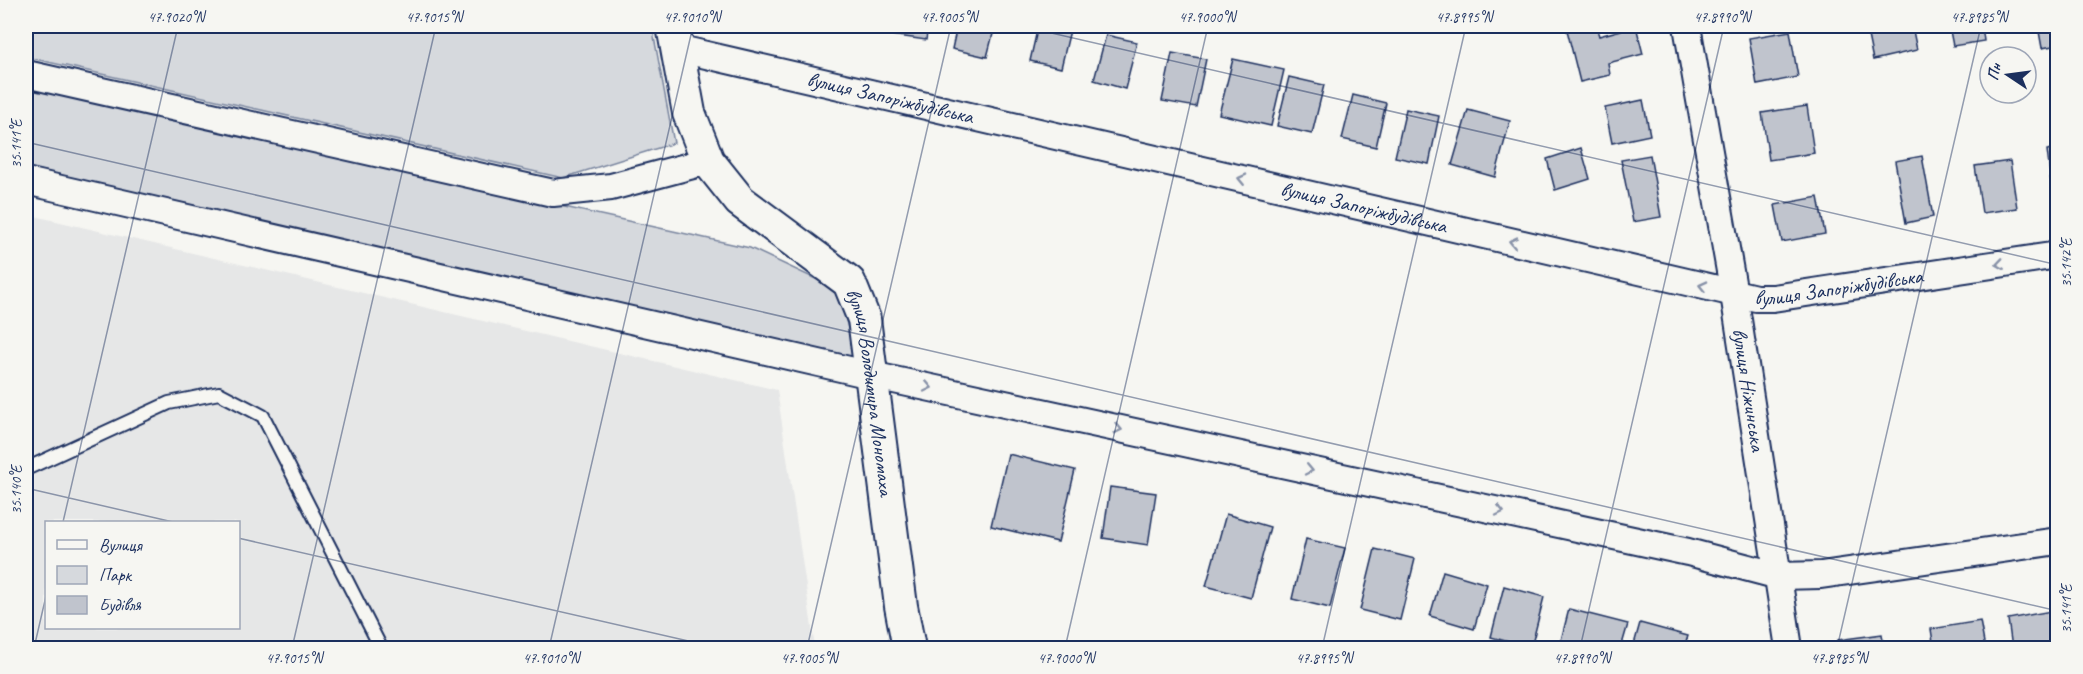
<svg xmlns="http://www.w3.org/2000/svg" width="2083" height="674" font-family="Caveat,sans-serif">
	<style>
		.built { fill: #e6e7e7; fill-rule: evenodd }
		.green { fill: #d6d9dd; stroke: #78849e; stroke-width: 1.5 }
		.building { fill: #c0c4cd; stroke: #1b2f5e; stroke-width: 1.5 }
		.lines { fill: none; stroke-linecap: round; stroke-linejoin: round }
		.service-casing { stroke: #1b2f5e; stroke-width: 16 }
		.minor-casing { stroke: #1b2f5e; stroke-width: 30 }
		.tertiary-casing { stroke: #1b2f5e; stroke-width: 36 }
		.service { stroke: #f6f6f2; stroke-width: 12 }
		.minor { stroke: #f6f6f2; stroke-width: 26 }
		.tertiary { stroke: #f6f6f2; stroke-width: 32 }
		.oneway { stroke: #8892a8 }
		.ticks { fill: none; stroke: #1b2f5e; stroke-width: 1.5; stroke-opacity: 0.45 }
		.labels { text-anchor: middle; stroke-width: 4.5; stroke-linejoin: round; paint-order: stroke }
		.street-label { font-size: 21px; fill: #1b2f5e; stroke: #f6f6f2 }
		.neatline { fill: none; stroke: #1b2f5e; stroke-width: 2 }
		.ticks-label { font-size: 15px; text-anchor: middle; fill: #1b2f5e }
	</style>
	<rect width="100%" height="100%" fill="#f6f6f2"/>
	<filter id="ink" filterUnits="userSpaceOnUse"><feTurbulence type="fractalNoise" baseFrequency=".0167" numOctaves="2"/><feDisplacementMap in="SourceGraphic" scale="12" xChannelSelector="R" yChannelSelector="G"/><feConvolveMatrix kernelMatrix="1 2 1 2 8 2 1 2 1" color-interpolation-filters="sRGB"/></filter>
	<g filter="url(#ink)">
		<path class="built" d="M26,214L777,390L815,648H26ZM46,522H238V628H46Z"/>
		<g class="green">
			<polygon points="26,26 652,26 674,143 563,178 26,57"/>
			<polygon points="26,88 750,248 837,289 857,360 26,167"/>
		</g>
		<g class="building">
			<polygon points="892,26 928,26 926,40 891,35"/>
			<polygon points="957,26 995,26 987,57 952,49"/>
			<polygon points="1038,26 1071,26 1061,68 1030,61"/>
			<polygon points="1586,26 1596,26 1599,36 1636,26 1643,54 1608,63 1610,75 1580,82 1567,30"/>
			<polygon points="1866,26 1912,26 1917,50 1873,60"/>
			<polygon points="1949,26 1982,26 1984,41 1953,46"/>
			<polygon points="2038,26 2058,26 2058,45 2042,48"/>
			<polygon points="1790,31 1798,77 1757,85 1749,38"/>
			<polygon points="1106,35 1137,42 1125,89 1094,80"/>
			<polygon points="1172,53 1206,59 1196,107 1162,101"/>
			<polygon points="1233,59 1284,70 1271,126 1219,114"/>
			<polygon points="1289,77 1324,85 1312,134 1277,126"/>
			<polygon points="1353,95 1386,103 1376,147 1342,139"/>
			<polygon points="1643,100 1650,135 1612,143 1605,108"/>
			<polygon points="1807,106 1814,153 1769,160 1762,113"/>
			<polygon points="1406,109 1439,116 1429,164 1395,157"/>
			<polygon points="1468,110 1510,121 1495,177 1452,165"/>
			<polygon points="1581,148 1590,179 1555,190 1547,159"/>
			<polygon points="2058,148 2058,199 2053,199 2047,150"/>
			<polygon points="1650,155 1661,217 1633,222 1621,160"/>
			<polygon points="1922,156 1933,217 1906,223 1895,161"/>
			<polygon points="2010,161 2017,208 1982,213 1975,166"/>
			<polygon points="1818,197 1825,234 1782,242 1775,205"/>
			<polygon points="1008,454 1075,470 1058,542 991,526"/>
			<polygon points="1110,487 1156,493 1148,545 1103,538"/>
			<polygon points="1226,514 1270,527 1251,598 1206,586"/>
			<polygon points="1306,539 1345,548 1330,608 1292,599"/>
			<polygon points="1375,549 1415,559 1400,620 1360,610"/>
			<polygon points="1443,571 1487,584 1474,629 1430,616"/>
			<polygon points="1504,586 1544,597 1531,648 1491,637"/>
			<polygon points="1569,609 1628,624 1621,648 1559,648"/>
			<polygon points="2051,611 2058,648 2012,648 2008,619"/>
			<polygon points="1980,621 1985,648 1934,648 1931,629"/>
			<polygon points="1640,623 1688,636 1684,648 1633,648"/>
			<polygon points="1882,634 1884,648 1839,648 1838,640"/>
		</g>
		<g class="lines">
			<g class="service-casing">
				<polyline id="service" points="26,469 169,403 219,393 263,416 381,648"/>
			</g>
			<g class="minor-casing">
				<g id="minor">
					<path id="s1" d="M1687,26L1734,294L1789,648"/>
					<path id="s2" d="M676,48L1756,298H1773L2058,255"/>
					<polyline points="26,74 553,193 611,187 708,161"/>
					<polyline points="26,181 871,375 1688,552 1779,576 1821,575 2058,541"/>
				</g>
			</g>
			<g class="tertiary-casing">
				<g id="tertiary">
					<path id="s3" d="M673,26L689,113L708,161L740,201L849,282L864,319L901,606L909,648"/>
				</g>
			</g>
			<use href="#service" class="service"/>
			<use href="#minor" class="minor"/>
			<use href="#tertiary" class="tertiary"/>
		</g>
		<defs><path id="oneway-chevron" d="M-2-3.5L2.5 0L-2 3.5" fill="none" stroke-width="1.6" stroke-linecap="round" stroke-linejoin="round" transform="scale(1.5)"/></defs>
		<g class="oneway">
			<use href="#oneway-chevron" transform="translate(1242 179) rotate(-167)"/>
			<use href="#oneway-chevron" transform="translate(1513 242) rotate(-167)"/>
			<use href="#oneway-chevron" transform="translate(2000 264) rotate(172)"/>
			<use href="#oneway-chevron" transform="translate(1703 286) rotate(-167)"/>
			<use href="#oneway-chevron" transform="translate(928 387) rotate(12)"/>
			<use href="#oneway-chevron" transform="translate(1118 429) rotate(12)"/>
			<use href="#oneway-chevron" transform="translate(1309 470) rotate(12)"/>
			<use href="#oneway-chevron" transform="translate(1500 511) rotate(12)"/>
		</g>
	</g>
	<path class="ticks" d="M1021,26L2058,265M26,142L2058,611M26,488L173,522M63,522L178,26M238,538L719,648M34,648L46,596M292,648L436,26M549,648L693,26M807,648L951,26M1065,648L1208,26M1322,648L1466,26M1580,648L1724,26M1837,648L1981,26"/>
	<g class="labels">
		<g class="street-label">
			<text dy="7" stroke="none"><textPath href="#s2" startOffset="220">вулиця Запоріжбудівська</textPath></text>
			<text dy="7" stroke="none"><textPath href="#s2" startOffset="706">вулиця Запоріжбудівська</textPath></text>
			<text dy="7" stroke="none"><textPath href="#s2" startOffset="1192">вулиця Запоріжбудівська</textPath></text>
			<text dy="7" stroke="none"><textPath href="#s1" startOffset="369">вулиця Ніжинська</textPath></text>
			<text dy="7" stroke="none"><textPath href="#s3" startOffset="440">вулиця Володимира Мономаха</textPath></text>
		</g>
	</g>
	<rect width="2083" height="674" fill="none" stroke="#f6f6f2" stroke-width="66"/>
	<rect x="45" y="521" width="195" height="108" fill="#f6f6f2" stroke="#9ea6b7" stroke-width="1.5"/>
	<rect x="57" y="540" width="30" height="9" fill="#f6f6f2" stroke="#9ea6b7" stroke-width="1.5"/>
	<text x="99" y="551" font-size="18" fill="#1b2f5e">Вулиця</text>
	<rect x="57" y="566" width="30" height="18" fill="#d6d9dd" stroke="#9ea6b7" stroke-width="1.5"/>
	<text x="99" y="581" font-size="18" fill="#1b2f5e">Парк</text>
	<rect x="57" y="596" width="30" height="18" fill="#c0c4cd" stroke="#9ea6b7" stroke-width="1.5"/>
	<text x="99" y="611" font-size="18" fill="#1b2f5e">Будівля</text>
	<g transform="translate(2008 75) rotate(283)"><circle r="28" fill="#f6f6f2" stroke="#9ea6b7" stroke-width="1.5"/>
	<path d="M0-4.5L10 22L0 15L-10 22Z" fill="#1b2f5e"/>
	<text y="-9" font-size="16" font-weight="bold" text-anchor="middle" fill="#1b2f5e">Пн</text>
	</g>
	<rect x="33" y="33" width="2017" height="608" class="neatline"/>
	<g class="ticks-label">
		<text x="176" y="22">47.9020°N</text>
		<text x="434" y="22">47.9015°N</text>
		<text x="692" y="22">47.9010°N</text>
		<text x="949" y="22">47.9005°N</text>
		<text x="1207" y="22">47.9000°N</text>
		<text x="1464" y="22">47.8995°N</text>
		<text x="1722" y="22">47.8990°N</text>
		<text x="1979" y="22">47.8985°N</text>
		<text transform="translate(16 144) rotate(-90)" y="5">35.141°E</text>
		<text transform="translate(2066 263) rotate(-90)" y="5">35.142°E</text>
		<text transform="translate(16 490) rotate(-90)" y="5">35.140°E</text>
		<text transform="translate(2066 609) rotate(-90)" y="5">35.141°E</text>
		<text x="294" y="663">47.9015°N</text>
		<text x="551" y="663">47.9010°N</text>
		<text x="809" y="663">47.9005°N</text>
		<text x="1066" y="663">47.9000°N</text>
		<text x="1324" y="663">47.8995°N</text>
		<text x="1582" y="663">47.8990°N</text>
		<text x="1839" y="663">47.8985°N</text>
	</g>
</svg>
